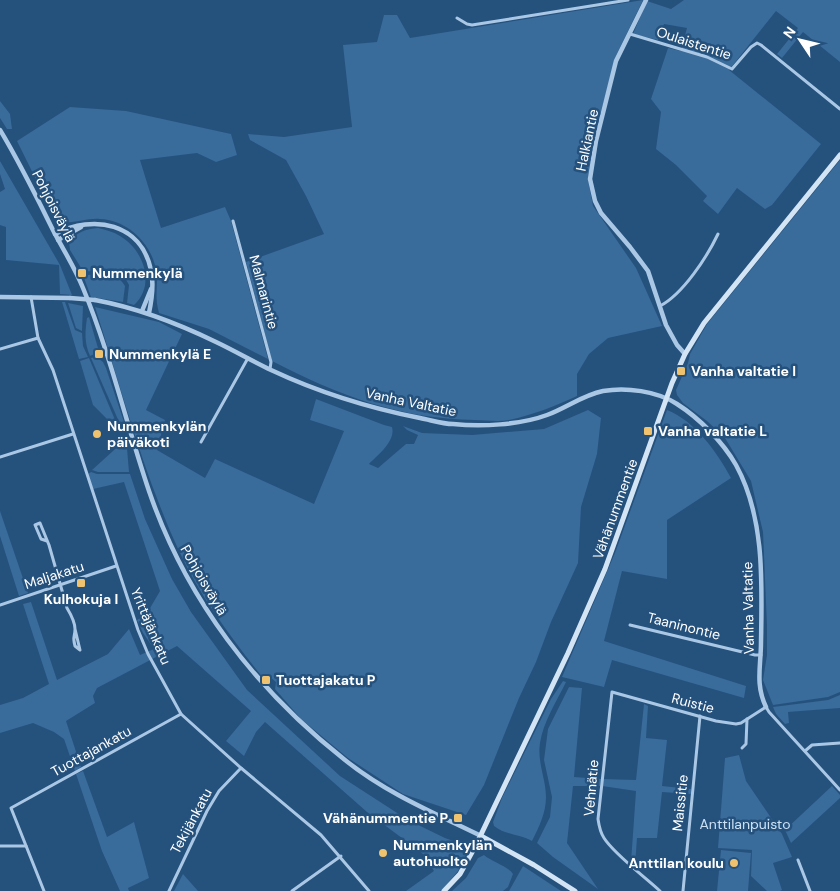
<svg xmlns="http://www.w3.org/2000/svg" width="840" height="891" font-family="'DM Sans',sans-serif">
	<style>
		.green { fill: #396b9b }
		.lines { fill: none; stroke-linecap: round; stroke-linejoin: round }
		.minor { stroke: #aac8e5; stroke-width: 3 }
		.tertiary { stroke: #aac8e5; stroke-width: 4.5 }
		.secondary { stroke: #d3e4f5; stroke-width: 5 }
		.tertiary-bridge { stroke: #aac8e5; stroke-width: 4.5 }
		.poi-dot { fill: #efc26f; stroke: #25517d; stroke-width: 2 }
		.labels { text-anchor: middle; stroke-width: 5; stroke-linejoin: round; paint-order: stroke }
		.street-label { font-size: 14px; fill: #fff; stroke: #25517d }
		.poi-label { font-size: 14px; font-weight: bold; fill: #fff; stroke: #25517d; text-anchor: start }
		.park-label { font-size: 14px; fill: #cde1f4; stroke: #25517d }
	</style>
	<rect width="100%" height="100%" fill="#25517d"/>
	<g class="green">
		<path d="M643,0L616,56L593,141L588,179L593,206L636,268L662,326L608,338L589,354L577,374V396C555,406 533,415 509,420C498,422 486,420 475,420C399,419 338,395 272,361L246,262L324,234L306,196L286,160L250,140L248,134L284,137L352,127L343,45L377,42L384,15H397L410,38Z"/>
		<polygon points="684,0 840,0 840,62 803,32 782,58 777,54 798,28 776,11 729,70 821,144 772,205 765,209 737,188 718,214 703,201 707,196 676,165 656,149 661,112 651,99 668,48 681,51 687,28 664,24 658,40 633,34 647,1 671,9"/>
		<polygon points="0,101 10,114 12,129 7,129 0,118"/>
		<path d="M70,107L126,111L231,134L237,155L216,162L197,153L140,160L161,228L225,207L231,221L268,359L209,329L159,313C155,299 157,292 157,278C156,248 130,220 100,219C88,218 76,223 66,222C62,222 58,219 55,218L17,141Z"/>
		<polygon points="840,160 840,692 828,697 773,705 763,680 767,655 767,626 763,532 751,481 725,438 707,421 683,403 677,395 676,390 688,363 690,354 707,324"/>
		<polygon points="0,161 60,265 72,295 60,294 59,265 6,260 6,227 0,225 0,192 5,189 0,174"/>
		<path d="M98,228C106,230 114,232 120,236C144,250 156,285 134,305L127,303L129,285C121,267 100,272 83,271L70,250L69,243C76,232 86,229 98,228Z"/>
		<path d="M83,275C98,275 117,271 125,286L123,302L91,297Z"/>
		<polygon points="62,302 65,302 75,330 82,333 83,346 88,357 79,359"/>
		<polygon points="68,303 83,306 82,331 76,328"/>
		<path d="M95,307L159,322L182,334L146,410L165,420L157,450L205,478L215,459L314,504L344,431L310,420L316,399L384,425L392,427C396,441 378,455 369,464L378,468L406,444H414L418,435L407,430L403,426L422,433L472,435L544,429L588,410L601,418L597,454L581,507L578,563L551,622L536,662L519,698L484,785L466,815L403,794L348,758L301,719L275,689L276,682L270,677L263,678L260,674C229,635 200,596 179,551C143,473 121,388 95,307Z"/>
		<path d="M89,317L98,348L97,353L90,356C84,342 85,332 87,318Z"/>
		<polygon points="96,357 103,362 106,368 126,428 124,431 123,431 91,358"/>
		<polygon points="89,358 118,427 115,427 93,405 80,361"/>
		<path d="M667,410C695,421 717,452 731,478L667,520V579L622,571L604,641L746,686L744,698L612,660L604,687L562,677L615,553Z"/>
		<polygon points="124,441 127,448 129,472 98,472 92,470"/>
		<polygon points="91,472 97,474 130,474 145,519 172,579 191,612 247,690 340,776 408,820 445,838 470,847 458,871 443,889 440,891 406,891 434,871 422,853 367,812 265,722 256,732 244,756 226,741 251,711 177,646 97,688 93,696 95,703 66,721 81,767 75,771 64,739 54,732 33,723 0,733 0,705 23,698 49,684 23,604 31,602 57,680 108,654 129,629 140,655 154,649 143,633 137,620 146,615 160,591 124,482 93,489 88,474"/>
		<polygon points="0,511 28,593 19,596 0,536"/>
		<path d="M563,681L566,682C557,701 543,722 540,743C537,762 546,779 546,797C546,813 539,827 532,841C520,834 505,835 494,826L493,822L502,798L551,699Z"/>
		<polygon points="569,687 582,688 574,777 601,779 600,786 573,786 567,843 598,889 553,857 537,843 550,817 552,797 544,760 548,729"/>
		<polygon points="840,695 840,708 788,712 789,723 785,724 776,714 773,707 828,700"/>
		<polygon points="644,704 648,706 646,738 667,740 662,786 691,789 691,794 662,792 657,838 637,838 635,866 631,862 636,791 602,786 603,779 636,780"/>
		<polygon points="739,755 746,781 782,834 792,857 773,863 782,890 780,891 767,891 751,876 752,850 718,848 725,758"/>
		<polygon points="83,771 107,837 134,822 149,878 128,888 129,891 120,891 102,851 76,774"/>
		<polygon points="832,786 840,795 840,798 791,843 785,830"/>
		<polygon points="721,850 751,853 748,891 717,891"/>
		<path d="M484,855C492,862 508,866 513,874L508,887L503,891H452L466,878L478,858Z"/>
		<polygon points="523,866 561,891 509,891"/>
		<polygon points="183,874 198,891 174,891"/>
	</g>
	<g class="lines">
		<g class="minor">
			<polyline points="457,18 467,24 472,25 628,0"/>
			<polyline points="630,34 707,57 732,69 751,47 757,43 761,45 840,109"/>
			<polyline points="233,221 271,362 270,369"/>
			<polyline points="31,297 38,338 53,370 138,630 148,654 181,714 241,768 321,835 369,891"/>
			<path d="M660,306C683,294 707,257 718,234"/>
			<polyline points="0,349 38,338"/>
			<polyline points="201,442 248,358"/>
			<polyline points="0,457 73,434"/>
			<path d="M47,541L41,539L35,525L40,523L49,545L67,608C70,613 75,622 75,629C75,638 72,636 75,646L80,650L75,629"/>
			<polyline points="0,605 116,566"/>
			<polyline points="630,625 755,655 761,655"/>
			<polyline points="742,748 746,744 747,719"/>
			<polyline points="805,751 812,745 840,743"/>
			<polyline points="0,846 26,846"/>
			<polyline points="798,860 810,891"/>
			<polyline points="44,891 11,808 181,714"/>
			<polyline points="169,891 207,811 219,791 241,768"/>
			<polyline points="292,891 341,856"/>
			<path d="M660,891C645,877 614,854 604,838C600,832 599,826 598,819L612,692L716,721L736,724L741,723L766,707L769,712L840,790"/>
			<polyline points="683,891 700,716"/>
		</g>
		<g class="tertiary">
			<polyline points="646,0 616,61 596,141 590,179 595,201 601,213 630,247 648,271 666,325 677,345 685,354"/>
			<path d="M0,130C20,163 37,198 54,232C64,251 75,268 83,288C110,353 126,423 149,491C186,599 256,690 345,760C386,793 434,813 481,836"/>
			<path d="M55,234C94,214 141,223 151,270C154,284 152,299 149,313"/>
			<polyline points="58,240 81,227"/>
			<polyline points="0,297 70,298"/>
			<path d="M95,300C138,308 177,323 216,342C235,351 252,361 271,370C318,392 369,408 420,418C431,420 442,424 453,424C481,427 520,425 547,415C566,408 583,395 603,391C626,387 657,391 677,404C699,418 723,442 736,465C765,518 762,583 761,642C761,666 755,684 766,707"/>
			<polyline points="142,311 151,289"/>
		</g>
		<g class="secondary">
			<polyline points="481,836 534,865 575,891"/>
			<polyline points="444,891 460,874 476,845 568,653 605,569 672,383 685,354 704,323 840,155"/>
		</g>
		<polyline class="tertiary-bridge" points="70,298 95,300"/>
	</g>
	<g class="poi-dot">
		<rect x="77" y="268" width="10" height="10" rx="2.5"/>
		<rect x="94" y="349" width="10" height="10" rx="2.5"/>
		<rect x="676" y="366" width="10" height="10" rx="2.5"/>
		<rect x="643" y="426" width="10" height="10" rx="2.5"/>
		<circle cx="97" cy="434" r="5"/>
		<rect x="76" y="578" width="10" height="10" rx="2.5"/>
		<rect x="261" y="675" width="10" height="10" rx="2.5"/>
		<rect x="453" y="813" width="10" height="10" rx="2.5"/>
		<circle cx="383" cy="853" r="5"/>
		<circle cx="734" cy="863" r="5"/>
	</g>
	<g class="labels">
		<g class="street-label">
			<text transform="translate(694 43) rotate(18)" y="5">Oulaistentie</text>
			<text transform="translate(587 140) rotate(-78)" y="5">Halkiantie</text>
			<text transform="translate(54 206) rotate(63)" y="5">Pohjoisväylä</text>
			<text transform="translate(264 292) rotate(75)" y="5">Malmarintie</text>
			<text transform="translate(411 402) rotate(12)" y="5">Vanha Valtatie</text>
			<text transform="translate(615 509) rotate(-70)" y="5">Vähänummentie</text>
			<text transform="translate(54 575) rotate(-18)" y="5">Maljakatu</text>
			<text transform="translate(204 580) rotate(60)" y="5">Pohjoisväylä</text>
			<text transform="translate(748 608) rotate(-91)" y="5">Vanha Valtatie</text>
			<text transform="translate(151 626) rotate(67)" y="5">Yrittäjänkatu</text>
			<text transform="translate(684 626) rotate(14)" y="5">Taaninontie</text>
			<text transform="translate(693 703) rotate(15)" y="5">Ruistie</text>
			<text transform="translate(91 751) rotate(-29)" y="5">Tuottajankatu</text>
			<text transform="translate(591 788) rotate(-85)" y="5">Vehnätie</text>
			<text transform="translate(680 803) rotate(-84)" y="5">Maissitie</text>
			<text transform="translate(191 821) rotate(-62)" y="5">Tekijänkatu</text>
		</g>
		<g class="poi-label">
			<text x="92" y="278">Nummenkylä</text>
			<text x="109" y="359">Nummenkylä E</text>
			<text x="691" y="376">Vanha valtatie I</text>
			<text x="107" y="431">Nummenkylän<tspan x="107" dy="16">päiväkoti</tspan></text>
			<text x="658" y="436">Vanha valtatie L</text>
			<text x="81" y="604" text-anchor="middle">Kulhokuja I</text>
			<text x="276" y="685">Tuottajakatu P</text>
			<text x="448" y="823" text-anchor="end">Vähänummentie P</text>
			<text x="393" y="850">Nummenkylän<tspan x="393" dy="16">autohuolto</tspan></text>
			<text x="724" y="868" text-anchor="end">Anttilan koulu</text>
		</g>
		<g class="park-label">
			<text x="745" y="829">Anttilanpuisto</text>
		</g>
	</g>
	<g transform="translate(800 40) rotate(305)" stroke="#25517d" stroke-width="4" paint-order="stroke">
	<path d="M0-4L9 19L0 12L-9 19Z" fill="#ffffff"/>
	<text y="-8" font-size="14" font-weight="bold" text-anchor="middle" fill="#ffffff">N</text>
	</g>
</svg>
